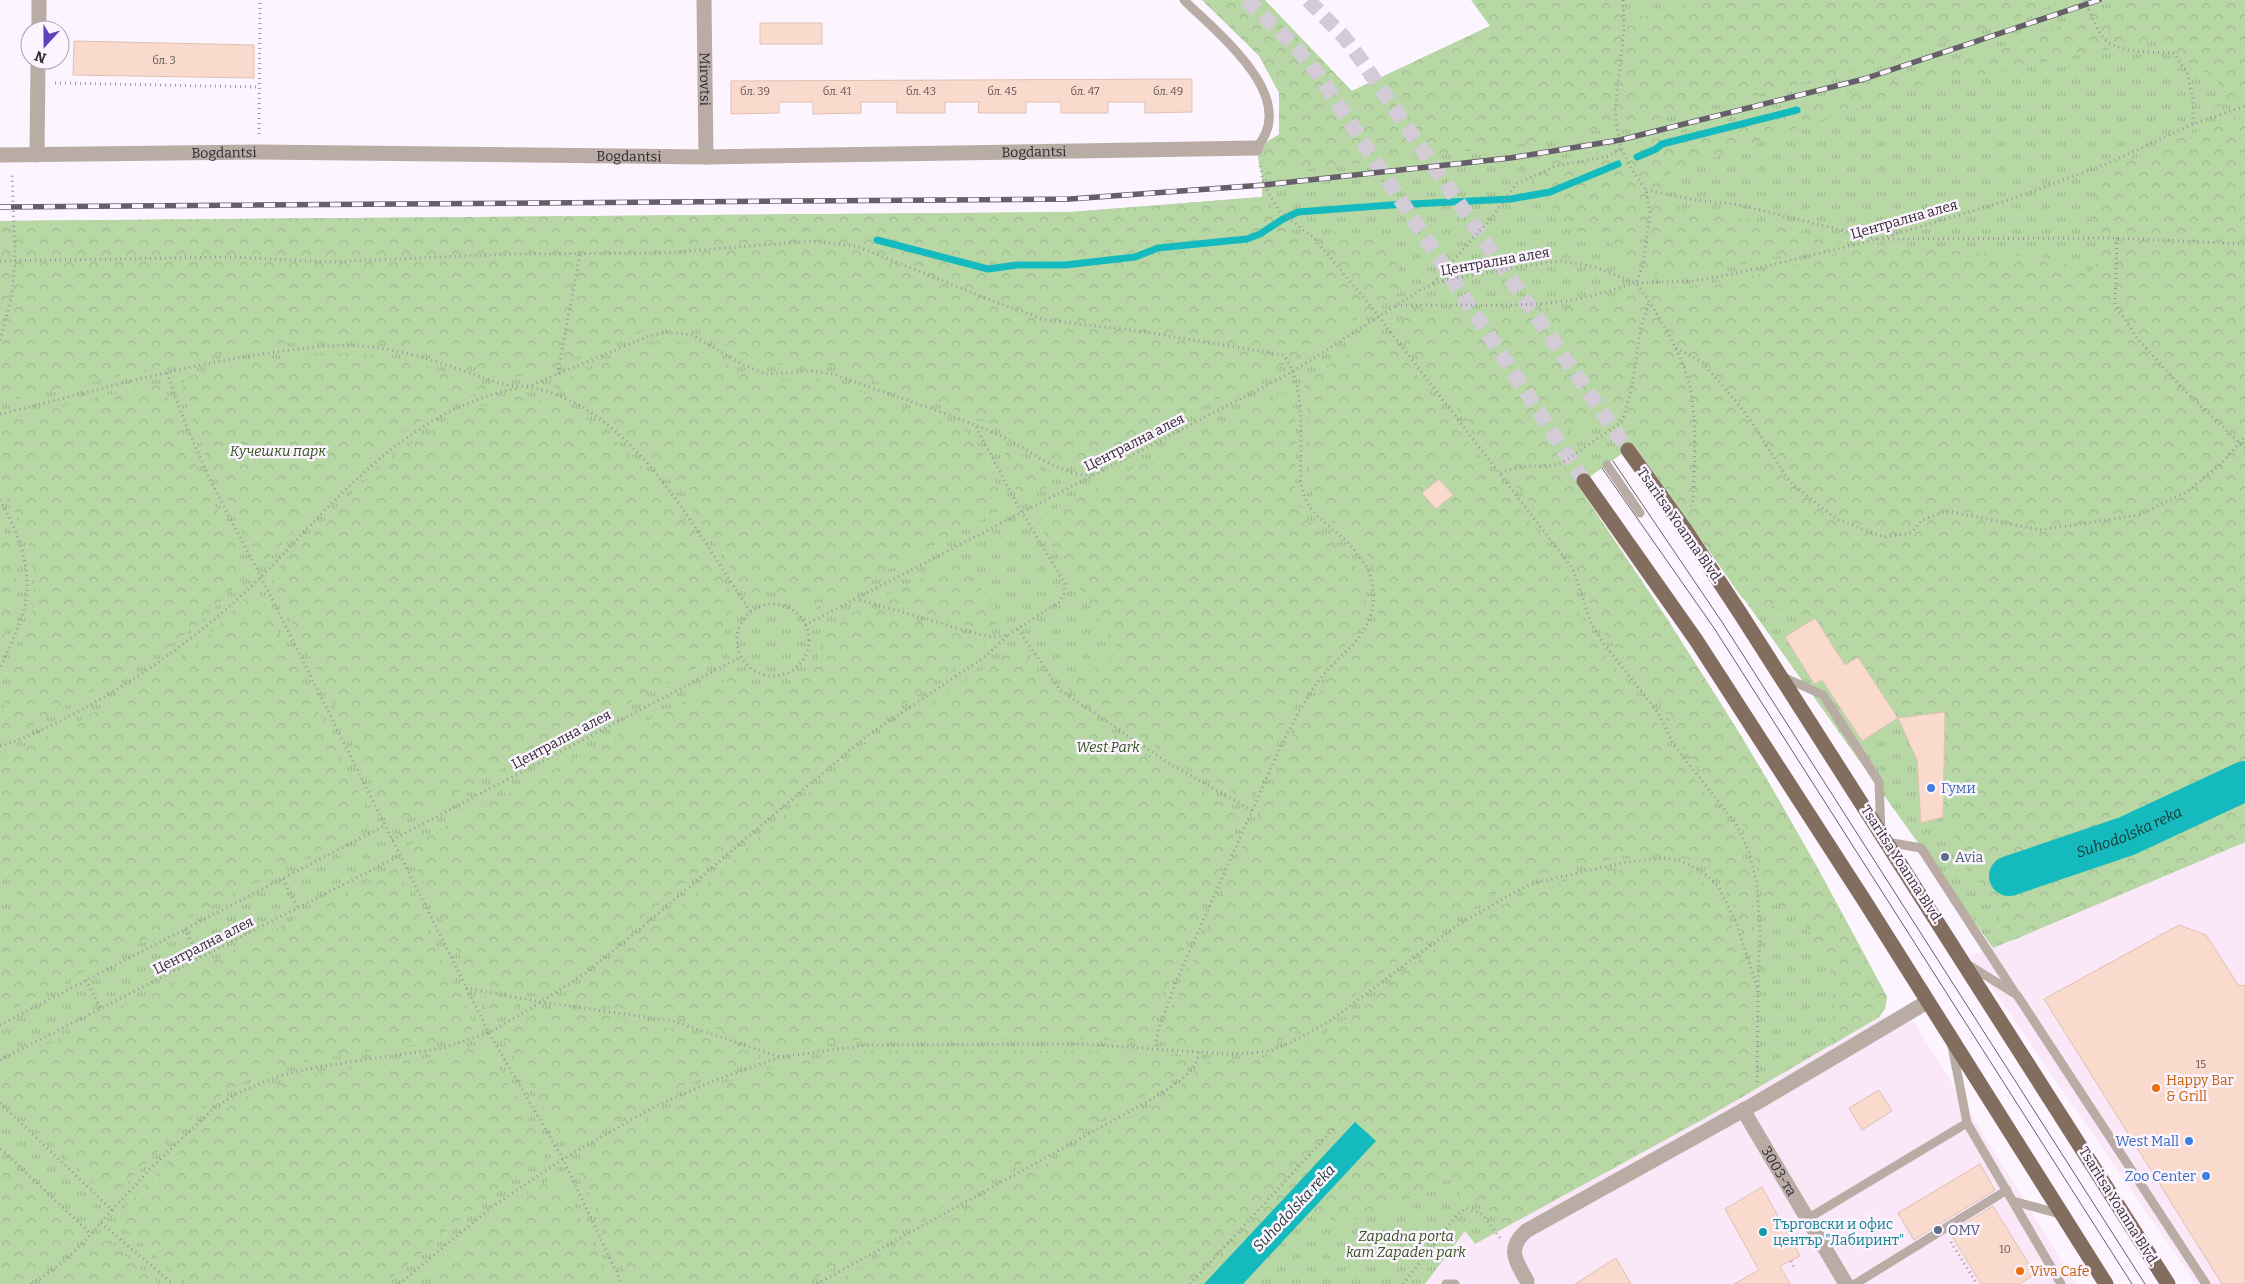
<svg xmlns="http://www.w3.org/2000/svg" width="2245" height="1284" font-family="Bitter,serif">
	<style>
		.commercial { fill: #fae7f7 }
		.grass { fill: url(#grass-tufts) }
		.forest { fill: url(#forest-crowns) }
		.water { fill: #14babd }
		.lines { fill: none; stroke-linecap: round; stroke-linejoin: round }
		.stream { stroke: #14babd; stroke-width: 7 }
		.river { stroke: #14babd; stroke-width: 40 }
		.building { fill: #f9dacc; stroke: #dfc1b3 }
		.primary-tunnel { stroke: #d3cbd6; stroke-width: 15; stroke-dasharray: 15 8; stroke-linecap: butt }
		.path { stroke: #9e97a1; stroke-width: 3; stroke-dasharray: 1 4; stroke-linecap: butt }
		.lane { stroke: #b8aca4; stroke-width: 9 }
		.street { stroke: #b8aca4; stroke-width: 15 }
		.primary { stroke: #826d5f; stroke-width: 15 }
		.tram { stroke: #665e68; stroke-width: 1 }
		.rail-casing { stroke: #665e68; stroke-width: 5.5 }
		.rail { stroke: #fcf4ff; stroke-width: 4; stroke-dasharray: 11; stroke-linecap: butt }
		.shop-dot { fill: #3f7fe0; stroke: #fcf4ff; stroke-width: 2 }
		.service-dot { fill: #5c6f8a; stroke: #fcf4ff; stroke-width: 2 }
		.food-dot { fill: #e8710a; stroke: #fcf4ff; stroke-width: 2 }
		.culture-dot { fill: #0f9aa8; stroke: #fcf4ff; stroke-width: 2 }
		.labels { text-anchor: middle; stroke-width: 5; stroke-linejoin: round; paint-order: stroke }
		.number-label { font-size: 11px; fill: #625558 }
		.street-label { font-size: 14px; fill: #302932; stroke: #fcf4ff }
		.park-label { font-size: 14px; font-style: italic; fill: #32521b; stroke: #fcf4ff }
		.shop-label { font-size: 14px; fill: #366cbe; stroke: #fcf4ff; text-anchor: end }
		.service-label { font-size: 14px; fill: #4e5e75; stroke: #fcf4ff; text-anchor: start }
		.food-label { font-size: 14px; fill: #c56008; stroke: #fcf4ff; text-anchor: start }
		.culture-label { font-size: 14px; fill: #0d838f; stroke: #fcf4ff; text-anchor: start }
		.water-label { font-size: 15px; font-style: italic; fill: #1b3333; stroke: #fcf4ff }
	</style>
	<defs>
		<pattern id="grass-tufts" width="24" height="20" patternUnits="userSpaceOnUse" patternTransform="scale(1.25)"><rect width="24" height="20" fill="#b7d7a5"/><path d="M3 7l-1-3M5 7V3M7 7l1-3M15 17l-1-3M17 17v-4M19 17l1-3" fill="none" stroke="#9eb98e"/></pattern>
		<pattern id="forest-crowns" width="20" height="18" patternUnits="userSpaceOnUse" patternTransform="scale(1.25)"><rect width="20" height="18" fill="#b7d7a5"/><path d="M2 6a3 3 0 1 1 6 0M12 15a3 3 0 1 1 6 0" fill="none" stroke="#9eb98e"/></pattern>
	</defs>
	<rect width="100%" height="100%" fill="#fcf4ff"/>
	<g class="commercial">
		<polygon points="2245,842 2245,1284 2196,1284 1969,955 1993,948"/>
		<polygon points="1879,1017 1914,1022 2076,1284 1425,1284 1465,1231 1474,1244 1718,1111"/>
	</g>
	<path class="grass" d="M1517,0H2245V842L1993,948L1634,445L1577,486C1633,569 1689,651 1741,736C1793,821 1840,909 1887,997L1885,1009L1879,1017L1718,1111L1475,1244L1465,1231L1425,1284H0V221L1071,212L1262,197V175L1256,148L1352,91L1490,26Z"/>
	<g class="forest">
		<polygon points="1202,0 1265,0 1352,91 1490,26 1471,0 1608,0 1613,11 1630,20 1701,0 2067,0 1948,41 1847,72 1664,118 1505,147 1262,175 1256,148 1279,135 1279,93 1259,56"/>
		<path d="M2132,0H2245V98L2213,108L2219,83L2157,39L1910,89L1669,173L1663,199L1694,213L1736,217L1844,242L1708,272L1639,275C1622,271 1620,248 1606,239C1595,233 1580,234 1569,228C1565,225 1533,182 1532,178C1531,171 1537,167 1542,163C1646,142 1749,120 1852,93C1947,68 2039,33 2132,0Z"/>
		<path d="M2245,114V842L2011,941L1943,817L1944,712L1898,718L1858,657L1845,665L1815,618L1742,598L1607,405L1550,444L1666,617L1741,736L1816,865L1887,997L1885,1009L1879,1017L1830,1046L1834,1006L1830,969L1799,913L1764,899L1758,863L1744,827L1683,747L1675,736L1669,719L1660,704L1603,632L1595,617L1578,566L1399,333C1396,319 1406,314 1417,307L1435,312L1462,313L1576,307L1651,289L1692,286L1739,279L1877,245L2047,258L2090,272L2101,257L2093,217L2098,175L2190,134Z"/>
		<path d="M1262,197L1282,227L1294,234L1314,238L1342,229L1379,238L1394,251L1403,289L1289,362L1087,466C1054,465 1021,436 991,423L846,371C833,366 819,362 805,362C792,362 779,366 766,364C756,363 747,357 738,351C705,332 684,316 645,329L529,377L500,375L426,351L383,342L354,339L310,340L257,347L162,366L0,403V221L1071,212Z"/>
		<path d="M1379,335L1389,339L1562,564C1575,586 1576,613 1590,634C1608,663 1634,687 1653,715C1660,726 1661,739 1669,749C1719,812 1757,845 1754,933L1752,935L1746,934C1734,910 1733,892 1712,872C1684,845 1646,851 1612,859C1584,865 1554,869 1527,879C1487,896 1449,922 1415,948C1371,981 1329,1021 1278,1041C1243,1054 1201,1046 1165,1043L1163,1041L1164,1035L1183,983L1294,732C1307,711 1318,690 1334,671C1347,656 1367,647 1375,627C1385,597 1379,565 1357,542C1345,530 1328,521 1318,506C1315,501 1312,490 1311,484C1309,468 1311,451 1310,435C1309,417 1302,395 1307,378Z"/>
		<path d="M659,340H670L695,346L739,372L768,383L804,379L834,383L960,429C966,432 971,435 975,441C985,455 1004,493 1001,510L811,610C793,592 772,586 748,598L723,554L687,501L694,495L683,480L675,486C639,445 603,406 551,386Z"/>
		<path d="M321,353C337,354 353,353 368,354C411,358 451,374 492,387C393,423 341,483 271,555L266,559H260L209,464L182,391C182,383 184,379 191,376L253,363Z"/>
		<path d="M150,385H158L164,389L200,475L247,567L246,576L200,623L154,657L29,727L12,735L1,736C0,690 28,650 33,605C37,573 31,542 16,513C11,504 1,493 0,483C0,465 0,444 0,426L15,418Z"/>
		<path d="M1282,392C1302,401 1294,470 1295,490C1297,525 1340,541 1357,568C1369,585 1368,608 1360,626C1355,639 1326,660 1316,673C1298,697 1284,724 1271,752C1264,767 1259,786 1249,800L1244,799L1169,756L1065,687L1119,652L1035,519Z"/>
		<path d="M520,396C619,402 691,530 738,605C726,620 721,635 725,653L394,826L273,584L275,572C345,499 416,416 520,396Z"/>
		<path d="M1008,450C1021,454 1049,471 1051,484L1024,499C1012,489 1005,468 1005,453Z"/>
		<path d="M0,521C23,573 21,593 0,645Z"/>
		<polygon points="960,558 1003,620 987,631 876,600"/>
		<path d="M256,592L260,594L373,822L0,1016V926L8,924C18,909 22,898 12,882C8,876 6,873 0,871V757L36,742L77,722L162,673L216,629L251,593Z"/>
		<path d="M865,606L979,638L984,641L985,645L981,651L854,737L696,874L583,966L537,994L473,982L405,847L737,674C776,706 826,682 821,630Z"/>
		<polygon points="1020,645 1050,688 1062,699 1163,767 1242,814 1211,891 1163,996 1148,1042 1096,1039 869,1038 783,1051 666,1014 565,1001 563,997 585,982 705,885 864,745"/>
		<path d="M1666,863C1677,865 1686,867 1695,873C1721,890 1750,962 1752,992C1755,1025 1751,1059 1751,1092L1501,1229C1491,1213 1482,1195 1460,1200L1456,1177L1426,1188L1397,1206L1340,1224L1311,1210L1375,1141L1355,1122L1204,1284H830L1156,1103L1173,1092L1208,1061L1213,1059C1234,1060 1256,1060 1277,1055C1328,1042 1368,999 1408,968C1442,943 1476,920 1513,900C1539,886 1567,881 1596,875C1619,870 1642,865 1666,863Z"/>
		<path d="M396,868L477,1029C400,1058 311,1046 237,1086C198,1107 167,1142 137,1173C129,1181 122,1191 113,1198L109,1197L0,1094L4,1067Z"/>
		<polygon points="486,996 517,1002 520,1004 518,1008 495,1020 491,1018 482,1000 483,997"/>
		<path d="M544,1012C617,1011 688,1031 757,1054L760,1057C747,1066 728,1068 713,1074C674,1090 637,1109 600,1130C587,1137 574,1142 560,1136L502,1037C503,1026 534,1014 544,1012Z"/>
		<polygon points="484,1042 545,1148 545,1157 479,1204 384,1284 188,1284 116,1221 117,1216 157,1173 217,1115 243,1098 282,1083 322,1072 434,1057"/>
		<polygon points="870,1051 1078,1051 1187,1057 1190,1062 1170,1080 1146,1095 805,1284 631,1284 578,1172 578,1166 584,1157 655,1114 721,1084 790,1063"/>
		<path d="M0,1158L78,1231C78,1249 33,1281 16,1284C11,1284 5,1284 0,1284Z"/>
		<polygon points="553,1179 558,1180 564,1185 613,1284 441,1284 424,1275 488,1222 548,1181"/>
		<polygon points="101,1237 105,1238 159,1284 45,1284 69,1268"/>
	</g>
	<polygon class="water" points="1355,1122 1376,1141 1243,1284 1204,1284"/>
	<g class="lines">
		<g class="stream">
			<polyline points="1637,157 1656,149 1662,144 1797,110"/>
			<polyline points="877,240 988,269 1017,265 1065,265 1135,257 1158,248 1247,239 1260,234 1283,219 1298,212 1391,205 1511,199 1550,192 1618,164"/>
		</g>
		<path class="river" id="s1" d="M2009,876L2127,836L2245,781"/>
	</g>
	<g class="building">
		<rect x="760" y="23" width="62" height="21"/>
		<polygon points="74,41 254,45 254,78 73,75"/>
		<polygon points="1192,79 1192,112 1145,113 1145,102 1108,102 1108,113 1061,113 1061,102 1026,102 1026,113 978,113 979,102 945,102 945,113 897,113 897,102 861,102 861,113 813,114 813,102 779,102 779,113 731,114 731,81"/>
		<polygon points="1439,479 1453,495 1436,509 1422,493"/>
		<polygon points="1815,618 1845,665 1858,657 1898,718 1862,741 1822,680 1814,684 1785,637"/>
		<polygon points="1945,712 1943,817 1921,823 1917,760 1898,718"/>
		<polygon points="2179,925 2206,935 2239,986 2245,985 2245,1284 2222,1284 2044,999"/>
		<polygon points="1879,1090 1892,1111 1862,1130 1849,1108"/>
		<polygon points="1980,1164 1995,1190 1914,1240 1898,1213"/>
		<polygon points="1762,1187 1800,1256 1780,1266 1790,1284 1734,1284 1759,1270 1725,1209"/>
		<polygon points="1993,1206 2035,1274 2019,1284 1981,1284 1950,1233"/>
		<polygon points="1616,1258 1631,1284 1575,1284"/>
	</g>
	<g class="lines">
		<g class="primary-tunnel">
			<polyline points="1246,0 1291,42 1319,75 1584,481"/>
			<polyline points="1308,0 1344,37 1359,57 1628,450"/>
		</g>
		<g class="path">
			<path d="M1623,0L1624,30L1615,110L1617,127L1621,147L1632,170L1646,190L1650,212L1643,265L1636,283C1657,311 1685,358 1691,392C1697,427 1694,465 1693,500L1691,506"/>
			<path d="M2085,0C2090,12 2097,33 2108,42C2125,54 2153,52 2173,53L2187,72L2193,99V124"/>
			<polyline points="55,83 260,87"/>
			<polyline points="259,134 260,0"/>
			<polyline points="1260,166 1264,185 1279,211 1314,238 1373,309 1573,569 1591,623 1603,643 1657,711 1674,745 1736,824 1749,852 1757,884 1760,932 1758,987"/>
			<polyline points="1646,190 1696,200 1740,205 1877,239"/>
			<polyline points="2117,238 2115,304 2137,338 2184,390 2245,448"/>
			<polyline points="1883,239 2117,238 2245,244"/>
			<path d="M0,261L233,257L327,262L512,254L664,253L813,241L856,246L998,303L1046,320L1138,331L1284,355C1303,383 1301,423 1301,455C1301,467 1299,480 1303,492C1309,514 1329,525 1345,540C1353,547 1359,557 1366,566C1371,575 1373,585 1373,595C1374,637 1343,649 1321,678C1304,700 1292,725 1279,750L1176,982L1158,1031L1155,1048"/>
			<polyline points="1433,283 1493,216 1516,184 1556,166 1609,156 1621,147"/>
			<path d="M1396,306C1450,303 1504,308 1557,302C1584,299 1609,291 1635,283"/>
			<polyline points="0,340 12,295 15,261 12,173"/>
			<polyline points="1676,348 1702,362 1744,411 1790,482 1836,519 1884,537 1911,533 1922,520 1947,511 2040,530 2140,515 2188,491 2222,463 2245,436"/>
			<polyline points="167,373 185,423 211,482 261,577 489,1033 563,1159 622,1284"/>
			<path d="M558,374C564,334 573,294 580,254"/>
			<path d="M527,387C632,403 696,533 751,612"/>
			<path d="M0,414C89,393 178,366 269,353C302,348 337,343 371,347C415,352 456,368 498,383L511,386H529L649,336L667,332L692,335L742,364L766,374L813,371L833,374C889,395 947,412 1001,436C1033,451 1058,476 1094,475"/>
			<polyline points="976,427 1016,502 1065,584 1064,595 1059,602 1008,635"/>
			<path d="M1501,474C1519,462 1542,469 1562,463L1620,423L1623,418L1631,391L1641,327L1649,302"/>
			<path d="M0,500C16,527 32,567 26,600C22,623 9,647 0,669"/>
			<circle cx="773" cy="640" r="36"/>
			<polyline points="805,625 1292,372 1422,289 1441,281 1542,263 1561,261 1595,267 1636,283 1693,281 1738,273 1878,239 2000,203 2104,165 2193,124 2245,106"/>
			<polyline points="1018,629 1060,690 1167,762 1253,811"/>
			<path d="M0,746C33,736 63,720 92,704C155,668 210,627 261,577C337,500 405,411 518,388"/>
			<polyline points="392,840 741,657"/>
			<polyline points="283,879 298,908"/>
			<polyline points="185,929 200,959"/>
			<polyline points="86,980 101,1009"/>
			<polyline points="466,988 541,1002 673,1021 780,1057"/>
			<polyline points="0,1025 384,826"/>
			<polyline points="0,1060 399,856"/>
			<polyline points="0,1103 112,1210 91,1234 0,1148"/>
			<polyline points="112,1210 152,1167 215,1107 242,1091 279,1076 316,1067 439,1049 489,1033 541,1002 587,972 647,923 864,738 986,656 1008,635 992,637 982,635 857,599"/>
			<polyline points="101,1223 173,1284"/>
			<polyline points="1951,1242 1977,1284"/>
			<polyline points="1791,1261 1795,1269"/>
			<path d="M31,1284C55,1270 73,1254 91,1234"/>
			<polyline points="399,1284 492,1207 563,1159 654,1107 718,1079 781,1057 868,1045 1082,1044 1227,1054 1254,1053 1272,1050 1288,1044 1330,1021 1458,925 1522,888 1538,882 1627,862 1666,858 1680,860 1705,874 1718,886 1736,922 1758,990 1757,1083"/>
			<path d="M817,1284L1150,1100C1168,1088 1197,1075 1199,1051"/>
			<polyline points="1190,1284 1336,1126"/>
			<polyline points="1403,1284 1456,1216 1466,1208 1482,1214 1500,1238"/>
		</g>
		<g class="lane">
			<path d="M1184,0C1216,32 1302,98 1256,148"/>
			<polyline points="1607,465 1640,513"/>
			<polyline points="1783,677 1823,695 1879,782 1881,832"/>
			<polyline points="1887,842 1921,848 2015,993"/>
			<polyline points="1967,964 2017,995 2206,1284"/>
			<polyline points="1952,1046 1967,1123 2061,1284"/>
			<polyline points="2013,1201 2060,1214"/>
			<polyline points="1807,1219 1967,1123"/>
			<polyline points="1446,1284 1455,1284"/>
			<polyline points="1855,1284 2007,1190"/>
		</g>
		<g class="street">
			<path id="s2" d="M704,0L706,157"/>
			<polyline points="39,30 39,0"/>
			<path id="s3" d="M0,155L259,152L706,157L1256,148"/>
			<polyline points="37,155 38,60"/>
			<path id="s4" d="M1743,1110L1846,1284"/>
			<path d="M1527,1281C1516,1261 1506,1249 1526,1231L1758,1102L1927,1002"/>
		</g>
		<g class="primary">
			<polyline points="1628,450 1684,528 1740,613 2168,1284"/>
			<polyline points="1584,481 1696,640 1864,900 2106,1284"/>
		</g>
		<g class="tram">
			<polyline points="1613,461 1722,622 2145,1284"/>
			<polyline points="1602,468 1714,628 2132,1284"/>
		</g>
		<g class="rail-casing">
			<polyline id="rail" points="0,207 1070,199 1264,185 1510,158 1620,140 1864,79 2099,0"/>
		</g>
		<use href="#rail" class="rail"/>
	</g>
	<g class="shop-dot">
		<circle cx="1931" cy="788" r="5"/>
		<circle cx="2189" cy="1141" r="5"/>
		<circle cx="2206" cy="1176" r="5"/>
	</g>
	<g class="service-dot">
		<circle cx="1945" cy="857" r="5"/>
		<circle cx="1938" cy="1230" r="5"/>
	</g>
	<g class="food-dot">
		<circle cx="2156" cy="1088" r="5"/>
		<circle cx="2020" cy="1271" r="5"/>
	</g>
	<circle class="culture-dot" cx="1763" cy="1232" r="5"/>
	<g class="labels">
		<g class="number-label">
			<text x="164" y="64">бл. 3</text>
			<text x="755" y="95">бл. 39</text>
			<text x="837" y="95">бл. 41</text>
			<text x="921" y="95">бл. 43</text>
			<text x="1002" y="95">бл. 45</text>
			<text x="1085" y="95">бл. 47</text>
			<text x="1168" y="95">бл. 49</text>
			<text x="2201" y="1068">15</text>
			<text x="2005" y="1253">10</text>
		</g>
		<g class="street-label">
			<text dy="5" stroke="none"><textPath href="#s2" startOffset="79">Mirovtsi</textPath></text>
			<text dy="5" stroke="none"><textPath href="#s3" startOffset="224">Bogdantsi</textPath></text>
			<text dy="5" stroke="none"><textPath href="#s3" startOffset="1034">Bogdantsi</textPath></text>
			<text dy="5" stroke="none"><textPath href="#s3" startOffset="629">Bogdantsi</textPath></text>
			<text transform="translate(1904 219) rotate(-16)" y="5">Централна алея</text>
			<text transform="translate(1495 261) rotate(-10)" y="5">Централна алея</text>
			<text transform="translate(1134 442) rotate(-27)" y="5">Централна алея</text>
			<text transform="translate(1680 525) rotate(55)" y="5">Tsaritsa Yoanna Blvd.</text>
			<text transform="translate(561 739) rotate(-28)" y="5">Централна алея</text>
			<text transform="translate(1902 864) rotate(57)" y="5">Tsaritsa Yoanna Blvd.</text>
			<text transform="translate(203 945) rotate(-27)" y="5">Централна алея</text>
			<text dy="5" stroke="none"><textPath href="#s4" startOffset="71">3003-та</textPath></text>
			<text transform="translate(2119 1206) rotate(58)" y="5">Tsaritsa Yoanna Blvd.</text>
		</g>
		<g class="park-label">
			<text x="278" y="456">Кучешки парк</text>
			<text x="1108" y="752">West Park</text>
			<text x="1406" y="1241">Zapadna porta<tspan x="1406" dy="16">kam Zapaden park</tspan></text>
		</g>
		<g class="shop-label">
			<text x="1941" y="793" text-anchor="start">Гуми</text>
			<text x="2179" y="1146">West Mall</text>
			<text x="2196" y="1181">Zoo Center</text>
		</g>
		<g class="service-label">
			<text x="1955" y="862">Avia</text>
			<text x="1948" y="1235">OMV</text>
		</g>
		<g class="food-label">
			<text x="2166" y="1085">Happy Bar<tspan x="2166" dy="16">&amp; Grill</tspan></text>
			<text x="2030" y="1276">Viva Cafe</text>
		</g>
		<g class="culture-label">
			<text x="1773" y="1229">Търговски и офис<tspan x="1773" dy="16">център "Лабиринт"</tspan></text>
		</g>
		<g class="water-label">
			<text dy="5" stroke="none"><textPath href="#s1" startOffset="128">Suhodolska reka</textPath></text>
			<text transform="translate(1294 1208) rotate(-47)" y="5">Suhodolska reka</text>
		</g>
	</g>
	<g transform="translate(45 45) rotate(201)"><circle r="24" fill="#fcf4ff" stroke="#aaa3ad"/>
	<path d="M0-4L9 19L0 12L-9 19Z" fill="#6242ba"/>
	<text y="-8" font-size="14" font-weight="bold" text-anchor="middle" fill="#302932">N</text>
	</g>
</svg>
